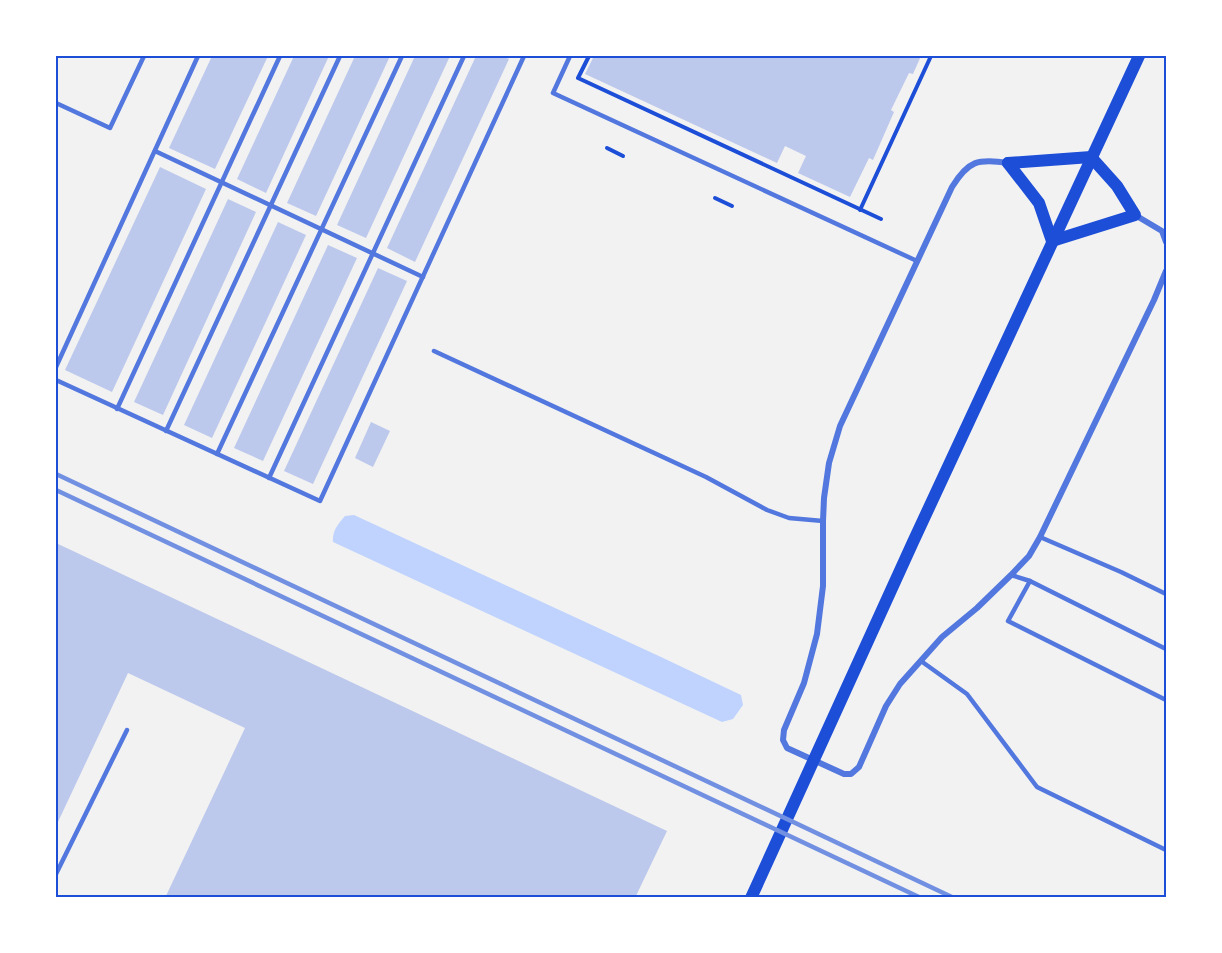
<svg xmlns="http://www.w3.org/2000/svg" width="1222" height="953" font-family="Commissioner,sans-serif">
	<style>
		.water { fill: #bfd3fe }
		.building { fill: #bdc9ec }
		.lines { fill: none; stroke-linecap: round; stroke-linejoin: round }
		.path { stroke: #1d4ed8; stroke-width: 4 }
		.service { stroke: #5277de; stroke-width: 4.5 }
		.minor { stroke: #5277de; stroke-width: 6 }
		.secondary { stroke: #1d4ed8; stroke-width: 12 }
		.rail { stroke: #7290e2; stroke-width: 4.5 }
		.neatline { fill: none; stroke: #1d4ed8; stroke-width: 2 }
	</style>
	<rect width="100%" height="100%" fill="#f2f2f2"/>
	<path class="water" d="M354,515L661,657L741,695L743,705L733,719L722,722L333,542C332,531 338,524 345,516Z"/>
	<g class="building">
		<polygon points="212,56 268,56 215,169 169,148"/>
		<polygon points="294,56 329,56 266,193 237,179"/>
		<polygon points="355,56 390,56 316,216 287,203"/>
		<polygon points="415,56 450,56 366,238 337,225"/>
		<polygon points="476,56 502,56 509,59 415,262 387,248"/>
		<polygon points="594,56 921,56 913,74 909,73 891,110 894,112 873,160 869,158 850,197 798,173 806,156 785,146 777,163 585,74"/>
		<polygon points="160,167 206,189 112,392 65,370"/>
		<polygon points="228,199 256,212 163,415 134,402"/>
		<polygon points="278,222 306,235 212,438 184,425"/>
		<polygon points="328,245 357,258 263,461 234,448"/>
		<polygon points="378,268 407,281 313,484 284,471"/>
		<polygon points="371,422 390,431 373,467 355,458"/>
		<polygon points="56,543 667,831 635,898 165,898 245,728 128,673 57,824 56,823"/>
	</g>
	<g class="lines">
		<g class="path">
			<polyline points="589,56 578,78 881,219"/>
			<polyline points="607,148 623,156"/>
			<polyline points="715,198 732,206"/>
			<polyline points="860,210 931,56"/>
		</g>
		<g class="service">
			<polyline points="570,56 553,93 917,261"/>
			<polyline points="56,103 110,128 144,56"/>
			<polyline points="155,151 423,277"/>
			<polyline points="434,351 706,477 767,510 789,518 823,521"/>
			<polyline points="56,367 198,56"/>
			<polyline points="56,380 320,501 524,56"/>
			<polyline points="117,409 280,56"/>
			<polyline points="166,431 340,56"/>
			<polyline points="217,454 402,56"/>
			<polyline points="269,478 464,56"/>
			<polyline points="1040,537 1121,572 1166,594"/>
			<polyline points="1011,575 1030,581 1166,649"/>
			<polyline points="1030,581 1008,621 1166,700"/>
			<polyline points="921,661 967,694 1037,787 1166,850"/>
			<polyline points="56,874 127,730"/>
		</g>
		<g class="minor">
			<path d="M1008,163C978,158 968,161 952,187L840,426L829,463L824,498L823,521V586L817,634L804,683L784,730L783,740L787,748L844,774H851L859,767L886,706L900,684L942,637L977,608L1011,575L1029,556L1040,537L1154,300L1166,271"/>
			<polyline points="1135,215 1162,231 1166,242"/>
		</g>
		<g class="secondary">
			<polyline points="1008,163 1039,203 1052,241"/>
			<polyline points="1008,163 1091,157"/>
			<polyline points="1052,241 1135,215 1117,186 1091,157"/>
			<polyline points="751,898 913,542 1139,56"/>
		</g>
		<g class="rail">
			<polyline points="56,474 954,898"/>
			<polyline points="56,490 921,898"/>
		</g>
	</g>
	<rect width="1222" height="953" fill="none" stroke="#ffffff" stroke-width="114"/>
	<rect x="57" y="57" width="1108" height="839" class="neatline"/>
</svg>
